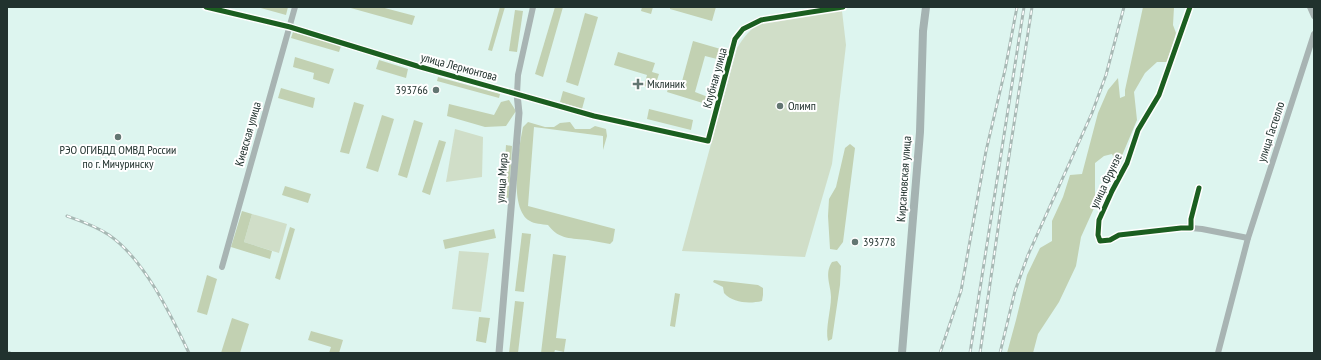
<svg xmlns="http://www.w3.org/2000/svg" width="1321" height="360" font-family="'PT Sans Narrow',sans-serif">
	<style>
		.green { fill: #d0dec8 }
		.forest { fill: #c2d1b2 }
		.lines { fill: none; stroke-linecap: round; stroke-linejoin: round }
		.minor { stroke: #a8b4b3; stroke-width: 6 }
		.tertiary { stroke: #a8b4b3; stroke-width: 7 }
		.secondary { stroke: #a5b3b2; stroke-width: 8 }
		.rail-casing { stroke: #a8b9b5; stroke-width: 3 }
		.rail { stroke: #fff; stroke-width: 1.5; stroke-dasharray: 4.5; stroke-linecap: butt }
		.cycleway-casing { stroke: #fff; stroke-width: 8 }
		.cycleway { stroke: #1b5e20; stroke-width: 5 }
		.poi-dot { fill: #637672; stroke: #fff; stroke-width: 1.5 }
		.labels { text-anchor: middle; stroke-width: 4; stroke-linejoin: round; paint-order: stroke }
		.street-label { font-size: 12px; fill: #21322e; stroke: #fff }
		.poi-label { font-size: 12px; fill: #21322e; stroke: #fff; text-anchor: start }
	</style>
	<rect width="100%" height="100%" fill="#ddf5ef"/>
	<g class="green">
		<path d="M842,11L846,45L832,164L805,257L682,251L737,48C744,37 750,29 761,22Z"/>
		<polygon points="455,129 483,137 482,177 446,182"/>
		<polygon points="252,214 287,224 279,253 244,242"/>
		<polygon points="459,251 489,253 481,312 452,309"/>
	</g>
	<g class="forest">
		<polygon points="257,7 288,7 286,15"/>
		<polygon points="347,7 381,7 415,16 412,25"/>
		<polygon points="500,7 505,7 492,51 488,50"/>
		<polygon points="555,7 563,7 543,77 535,74"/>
		<polygon points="642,7 653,7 651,14 641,11"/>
		<polygon points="670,7 716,7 712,21 670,9"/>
		<polygon points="1143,7 1174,7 1173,25 1176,33 1167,62 1157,62 1145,73 1134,92 1137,120 1121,158 1115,160 1112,154 1104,156 1095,163 1095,206 1081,237 1076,266 1059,302 1038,334 1033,353 1007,353 1016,320 1027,275 1040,248 1052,241 1052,221 1063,197 1070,175 1082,174 1098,113 1108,90 1118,78 1120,98 1125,96 1125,90"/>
		<polygon points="515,10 523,11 517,52 509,51"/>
		<polygon points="585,13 598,17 578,86 566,82"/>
		<polygon points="293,32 341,46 339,52 291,38"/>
		<polygon points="693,41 724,50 721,60 705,56 695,92 708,97 706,104 667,92 670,82 681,85"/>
		<polygon points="618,52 655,63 652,72 659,74 654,89 644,86 647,75 614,65"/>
		<polygon points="295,57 334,69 329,84 313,79 314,73 293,67"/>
		<polygon points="379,60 408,69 406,78 376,69"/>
		<polygon points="438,77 500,94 499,98 437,81"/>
		<polygon points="281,88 315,98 313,108 278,98"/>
		<polygon points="563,91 585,98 582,109 560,102"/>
		<polygon points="509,100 516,111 506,126 485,127 447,116 449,104 494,115 501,102"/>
		<polygon points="354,102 364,105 349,154 340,152"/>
		<polygon points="649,109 693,120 691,130 647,119"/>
		<polygon points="382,115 394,119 378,172 366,168"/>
		<polygon points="414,120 423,123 407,178 398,175"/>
		<path d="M528,122L545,127H554L560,123L570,122L575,129H590L595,126L606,129L607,136L603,150V136L534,127L528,206L615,229L613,241L610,244C603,243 595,241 588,240C572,238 559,240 548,225C542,224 534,224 530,221C508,209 519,147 523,127Z"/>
		<polygon points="439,140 446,142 430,195 422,192"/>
		<polygon points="850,144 855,148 843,242 837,250 830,249 828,216 829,199 836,187 845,148"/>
		<polygon points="506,145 512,146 509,198 503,197"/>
		<polygon points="285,186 311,194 308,203 282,195"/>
		<polygon points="242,211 252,214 244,242 272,251 270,259 231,247"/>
		<polygon points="290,227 295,229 280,280 275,278"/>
		<polygon points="494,229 496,238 445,249 443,240"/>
		<polygon points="522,233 531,234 524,292 515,291"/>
		<polygon points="553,254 566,256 556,338 566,339 564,352 555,350 554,353 541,353"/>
		<path d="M837,261L841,266L840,285L832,339L828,341C825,329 831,310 831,297C831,285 824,274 832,262Z"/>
		<polygon points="207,275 217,279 207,315 197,312"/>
		<path d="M714,280L758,285L763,288V295L762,301C749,304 733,303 724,293L723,287L713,282Z"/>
		<polygon points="675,293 680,294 675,327 670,326"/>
		<polygon points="515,301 524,302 518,353 509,353"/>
		<polygon points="479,317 490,318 486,343 476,341"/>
		<polygon points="232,318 249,324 240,353 221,353"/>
		<polygon points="311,331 343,340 339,353 329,353 331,347 308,340"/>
	</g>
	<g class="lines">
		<g class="minor">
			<polyline points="1190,7 1159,95 1138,130 1127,163 1112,191 1099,220 1098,235 1100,241 1110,240 1119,235 1181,228 1191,228 1191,219 1199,188"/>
			<polyline points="1310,7 1314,16"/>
			<polyline points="517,94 518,75 533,7"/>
			<polyline points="1191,228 1202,229 1248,238"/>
			<polyline points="222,267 295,7"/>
			<polyline points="1218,353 1248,238 1314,34"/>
		</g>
		<g class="tertiary">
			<polyline points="206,7 290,27 417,66 594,116 708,141 735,39 743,29 761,20 843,7"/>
			<polyline points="499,353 519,113 517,94"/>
		</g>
		<polyline class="secondary" points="902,353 920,132 923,31 926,7"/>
		<g class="rail-casing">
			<g id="rail">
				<path d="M67,216C81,221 96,226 109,235C144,259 171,315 189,353"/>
				<polyline points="7,352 10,353"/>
				<polyline points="940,353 961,291 986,151 1005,70 1017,7"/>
				<polyline points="970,353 1024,7"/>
				<polyline points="980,353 1001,208 1032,7"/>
				<polyline points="1000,353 1015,291 1028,255 1092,113 1106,75 1124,7"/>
			</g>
		</g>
		<use href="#rail" class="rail"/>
		<g class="cycleway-casing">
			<g id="cycleway">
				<polyline points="206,7 290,27 417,66 594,116 708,141 735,39 743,29 761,20 843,7"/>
				<polyline points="1190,7 1159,95 1138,130 1127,163 1112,191 1099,220 1098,235 1100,241 1110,240 1119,235 1181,228 1191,228 1191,219 1199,188"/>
			</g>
		</g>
		<use href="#cycleway" class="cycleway"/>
	</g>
	<g class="poi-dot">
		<path d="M636 78h4v4h4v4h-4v4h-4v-4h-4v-4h4z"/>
		<circle cx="436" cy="90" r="4"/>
		<circle cx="780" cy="106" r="4"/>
		<circle cx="118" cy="137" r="4"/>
		<circle cx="855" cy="242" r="4"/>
	</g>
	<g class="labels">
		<g class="street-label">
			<text transform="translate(459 67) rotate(15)" y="4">улица Лермонтова</text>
			<text transform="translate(715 78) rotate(-75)" y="4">Клубная улица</text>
			<text transform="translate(1271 132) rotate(-72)" y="4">улица Гастелло</text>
			<text transform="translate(248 134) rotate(-74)" y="4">Киевская улица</text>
			<text transform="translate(502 178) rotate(-86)" y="4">улица Мира</text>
			<text transform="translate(904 179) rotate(-86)" y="4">Кирсановская улица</text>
			<text transform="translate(1106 181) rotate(-65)" y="4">улица Фрунзе</text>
		</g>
		<g class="poi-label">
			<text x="647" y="88">Мклиник</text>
			<text x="428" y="94" text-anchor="end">393766</text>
			<text x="788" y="110">Олимп</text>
			<text x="118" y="154" text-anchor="middle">РЭО ОГИБДД ОМВД России<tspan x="118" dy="14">по г. Мичуринску</tspan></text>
			<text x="863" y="246">393778</text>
		</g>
	</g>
	<rect width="1321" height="360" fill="none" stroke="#21322e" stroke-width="16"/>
</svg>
